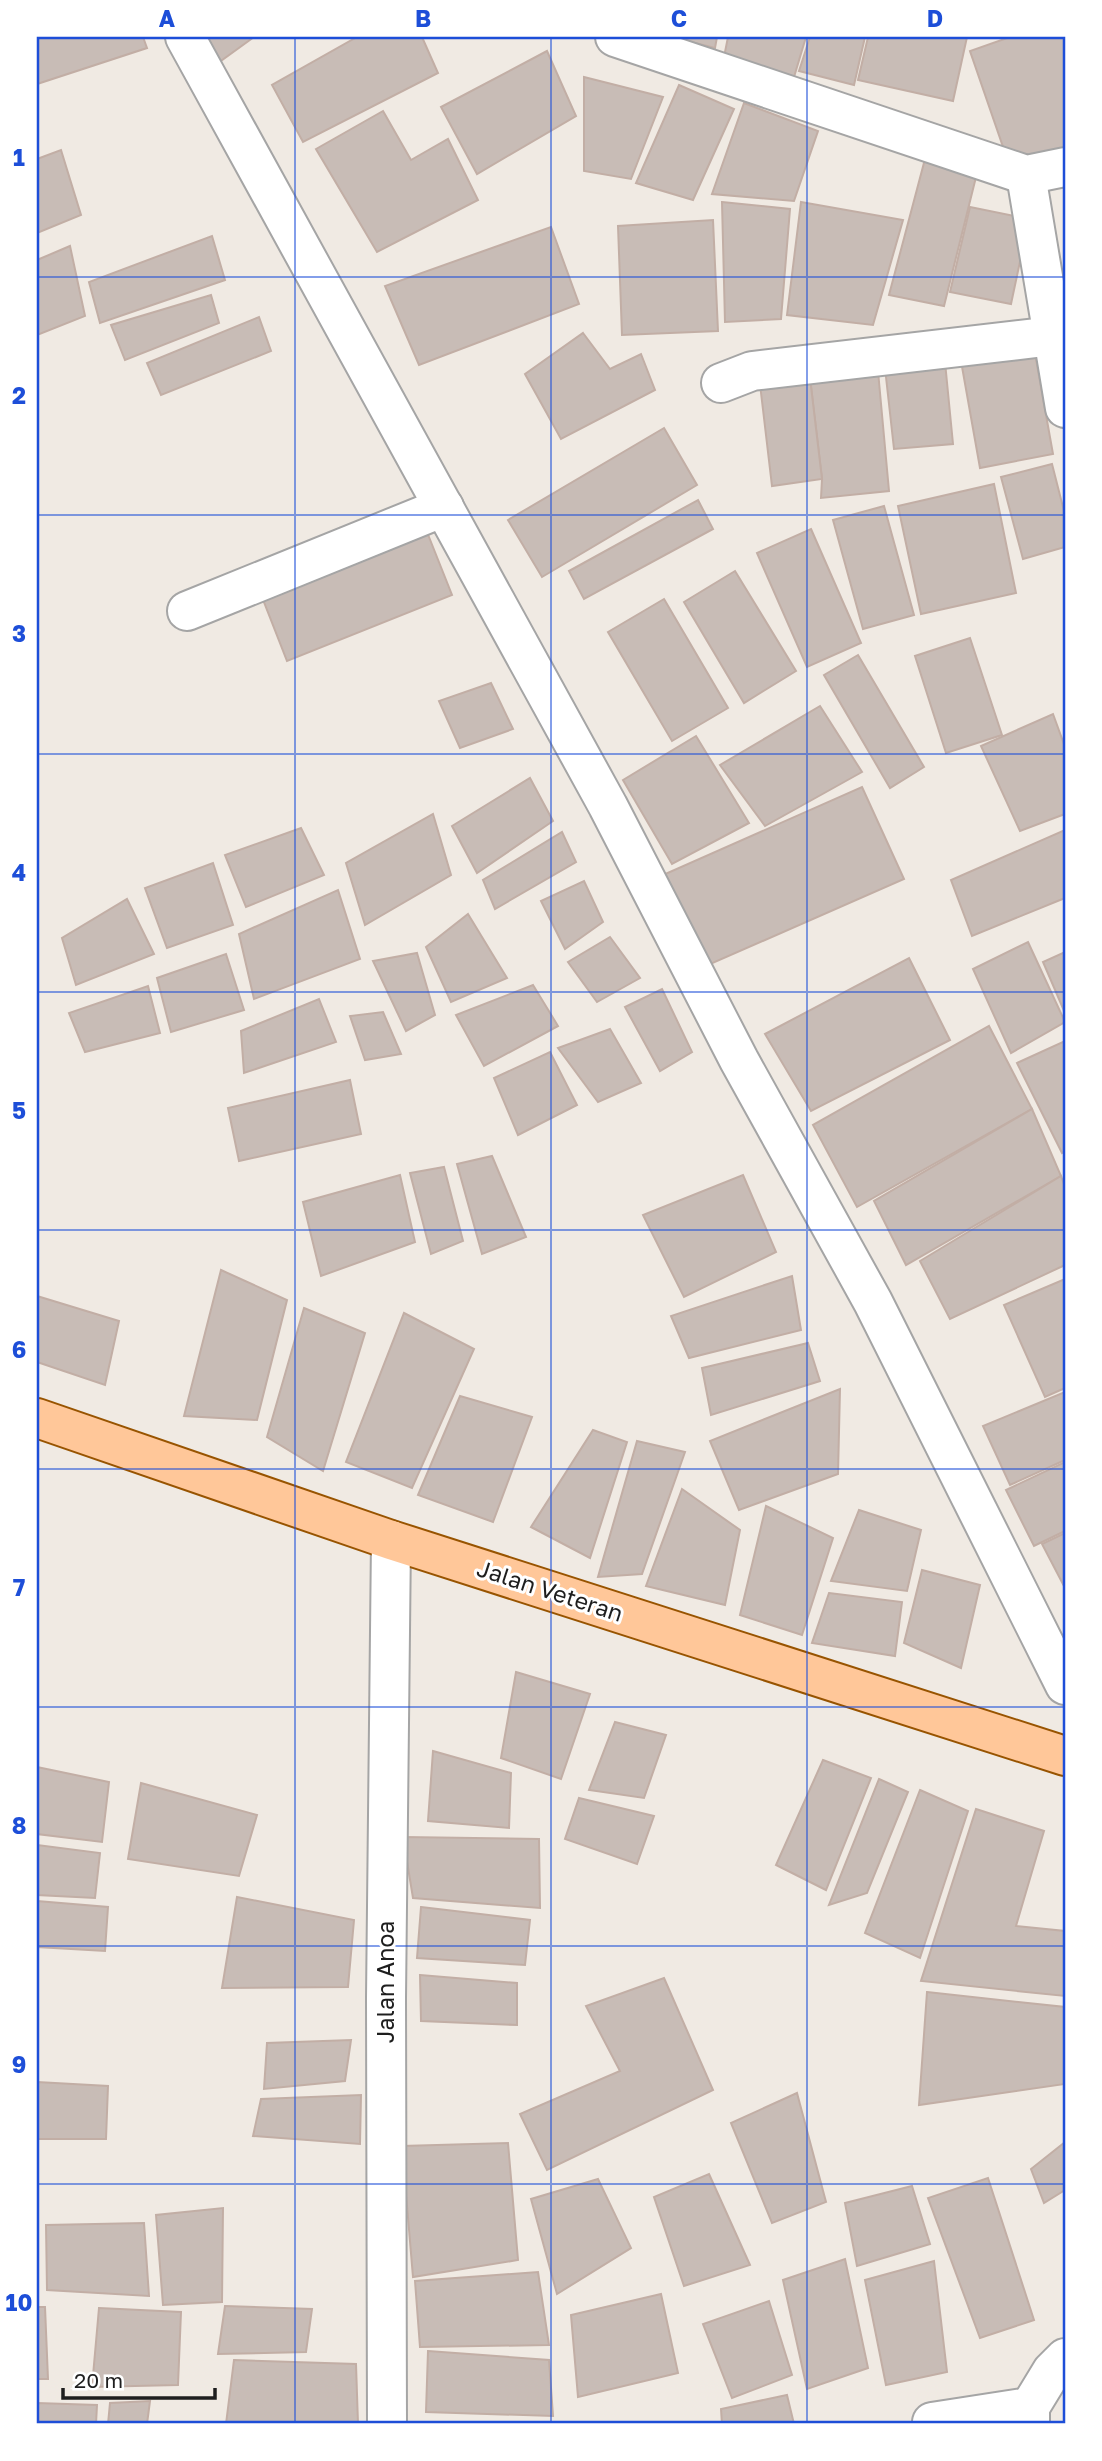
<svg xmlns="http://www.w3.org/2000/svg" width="1102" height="2461" font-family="'Golos Text',sans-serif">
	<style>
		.building { fill: #c8bcb6; stroke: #c2aea5; stroke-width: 2 }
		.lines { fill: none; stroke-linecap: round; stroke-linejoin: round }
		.minor-casing { stroke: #a5a5a5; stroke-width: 42 }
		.major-casing { stroke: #985400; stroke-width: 42 }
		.minor { stroke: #fff; stroke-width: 38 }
		.major { stroke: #ffc799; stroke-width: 38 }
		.grid { fill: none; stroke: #1d4ed8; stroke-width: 2; stroke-opacity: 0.55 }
		.labels { text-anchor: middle; stroke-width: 6; stroke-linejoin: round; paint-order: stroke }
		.street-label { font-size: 23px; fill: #1e1e1e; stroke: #fff }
		.neatline { fill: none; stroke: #1d4ed8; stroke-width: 2.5 }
		.grid-label { font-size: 23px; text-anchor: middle; font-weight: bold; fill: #1d4ed8 }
	</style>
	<rect width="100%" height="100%" fill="#f0eae3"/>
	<g class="building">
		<polygon points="37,37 143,37 147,48 37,84"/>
		<polygon points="202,37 254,37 218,63"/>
		<polygon points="357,37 422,37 438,73 303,142 272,85"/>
		<polygon points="671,37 717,37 715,48"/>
		<polygon points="728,37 806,37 794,77 724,57"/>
		<polygon points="810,37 865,37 854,85 799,71"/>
		<polygon points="868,37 967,37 953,101 858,80"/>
		<polygon points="1010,37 1065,37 1065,155 1011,170 970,51"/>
		<polygon points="547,51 576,116 477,174 441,107"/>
		<polygon points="584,77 663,97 631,179 584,171"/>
		<polygon points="679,85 734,109 693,200 636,183"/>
		<polygon points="744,103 818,131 794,201 712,194"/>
		<polygon points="383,111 411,160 448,139 478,200 377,252 316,149"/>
		<polygon points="61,150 81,215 37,233 37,159"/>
		<polygon points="925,159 977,173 944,306 889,295"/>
		<polygon points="722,202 790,209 781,319 725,322"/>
		<polygon points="801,202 903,220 873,325 787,315"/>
		<polygon points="970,207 1029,219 1011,304 950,292"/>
		<polygon points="713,220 718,331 622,335 618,226"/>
		<polygon points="551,227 579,304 419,365 385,286"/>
		<polygon points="212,236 225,280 100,323 89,282"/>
		<polygon points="70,246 85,316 37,335 37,260"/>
		<polygon points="211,295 219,323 125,360 111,325"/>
		<polygon points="259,317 271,351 161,395 147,363"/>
		<polygon points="583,333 610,369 641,354 655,390 561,439 525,374"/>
		<polygon points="1034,348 1053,454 980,468 961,361"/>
		<polygon points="945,362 953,444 894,449 885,368"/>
		<polygon points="878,371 889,491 821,498 822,479 810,378"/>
		<polygon points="810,378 822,479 772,486 760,384"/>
		<polygon points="664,428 697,485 542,577 508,520"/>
		<polygon points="1052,464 1065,515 1065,547 1023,559 1001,477"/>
		<polygon points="994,484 1016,593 921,614 898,506"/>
		<polygon points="698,500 713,529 584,599 569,571"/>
		<polygon points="884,506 914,615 863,629 833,520"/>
		<polygon points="811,529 861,643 807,667 757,553"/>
		<polygon points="427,532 452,595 287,661 262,597"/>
		<polygon points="735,571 796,671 744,703 684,602"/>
		<polygon points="664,599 728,708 672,741 608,632"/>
		<polygon points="970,638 1002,735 946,753 915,656"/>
		<polygon points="858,655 924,767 890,788 824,675"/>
		<polygon points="491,683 513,729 460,748 439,701"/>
		<polygon points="820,706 862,772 765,826 720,765"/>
		<polygon points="1053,714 1065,747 1065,814 1020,831 981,746"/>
		<polygon points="696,736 749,823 672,864 623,780"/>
		<polygon points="530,778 553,821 477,873 452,826"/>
		<polygon points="862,787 904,879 708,965 663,875"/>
		<polygon points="433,814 451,875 365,925 346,863"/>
		<polygon points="301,828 324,875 246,907 225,855"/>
		<polygon points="1065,830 1065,898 972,936 951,880"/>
		<polygon points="562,832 576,862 495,909 483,880"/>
		<polygon points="213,863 233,925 167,948 145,888"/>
		<polygon points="584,881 603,922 565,949 541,901"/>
		<polygon points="338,890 360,959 254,999 239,934"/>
		<polygon points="127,899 154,954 76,985 62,938"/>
		<polygon points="468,914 507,978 451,1002 426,947"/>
		<polygon points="610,937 640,978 597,1002 568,962"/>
		<polygon points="1028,942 1065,1022 1011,1053 973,969"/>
		<polygon points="1065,952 1065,1013 1043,962"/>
		<polygon points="417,953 435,1015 406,1031 373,961"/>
		<polygon points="226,954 244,1010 171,1032 157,978"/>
		<polygon points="909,958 950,1040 811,1111 765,1034"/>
		<polygon points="533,985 558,1026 484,1066 456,1015"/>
		<polygon points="148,986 160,1033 85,1052 69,1013"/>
		<polygon points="662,989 692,1052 660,1071 625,1007"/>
		<polygon points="319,999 336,1042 244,1073 241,1031"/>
		<polygon points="383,1012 401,1054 365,1060 350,1016"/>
		<polygon points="989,1026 1032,1109 857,1207 813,1125"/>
		<polygon points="610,1029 641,1083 598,1102 558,1048"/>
		<polygon points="1065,1041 1065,1151 1062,1153 1017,1063"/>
		<polygon points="550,1052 577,1105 518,1135 494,1078"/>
		<polygon points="350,1080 361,1134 239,1161 228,1108"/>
		<polygon points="1032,1109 1061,1176 906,1265 874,1201"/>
		<polygon points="492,1156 526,1237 482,1254 457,1164"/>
		<polygon points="444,1167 463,1241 431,1254 410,1173"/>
		<polygon points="400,1175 415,1242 321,1276 303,1202"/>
		<polygon points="743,1175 776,1252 684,1297 643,1215"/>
		<polygon points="1061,1176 1065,1187 1065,1265 950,1319 920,1261"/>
		<polygon points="221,1270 287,1300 257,1420 184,1416"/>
		<polygon points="792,1276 801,1330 689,1358 671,1316"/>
		<polygon points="1065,1279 1065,1388 1045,1397 1004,1305"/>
		<polygon points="37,1296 119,1321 105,1385 37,1362"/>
		<polygon points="304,1308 365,1333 323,1471 267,1437"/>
		<polygon points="404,1313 474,1349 412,1488 346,1462"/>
		<polygon points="808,1343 820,1381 711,1415 702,1368"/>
		<polygon points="840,1389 838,1474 739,1510 710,1441"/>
		<polygon points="1065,1392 1065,1460 1010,1485 983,1426"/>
		<polygon points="460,1396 532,1417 493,1522 418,1495"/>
		<polygon points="593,1430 627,1442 590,1558 531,1527"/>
		<polygon points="637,1441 685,1452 642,1574 598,1577"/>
		<polygon points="1065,1462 1065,1531 1034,1546 1006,1490"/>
		<polygon points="682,1489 740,1530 725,1605 646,1586"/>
		<polygon points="766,1506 833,1538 802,1635 740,1615"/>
		<polygon points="859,1510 921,1530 907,1591 831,1581"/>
		<polygon points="1065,1533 1065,1588 1042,1544"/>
		<polygon points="922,1570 980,1585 961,1668 904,1643"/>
		<polygon points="829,1593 902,1602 895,1656 812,1643"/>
		<polygon points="516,1672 590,1694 561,1779 501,1758"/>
		<polygon points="615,1722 666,1735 644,1798 589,1790"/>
		<polygon points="433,1751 511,1773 509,1828 428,1821"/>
		<polygon points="823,1760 871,1778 826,1890 776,1865"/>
		<polygon points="37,1767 109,1782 102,1842 37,1834"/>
		<polygon points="879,1779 908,1792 867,1893 829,1905"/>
		<polygon points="141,1783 257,1815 239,1876 128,1859"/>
		<polygon points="920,1790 968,1811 920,1958 865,1933"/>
		<polygon points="579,1798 654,1816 637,1864 565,1839"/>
		<polygon points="976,1809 1044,1831 1016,1926 1065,1931 1065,1996 921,1981"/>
		<polygon points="403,1837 539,1839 540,1908 413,1898"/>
		<polygon points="37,1845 100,1853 95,1898 37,1895"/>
		<polygon points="237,1897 354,1920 348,1987 222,1988"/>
		<polygon points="37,1901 108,1907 105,1951 37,1947"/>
		<polygon points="421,1907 530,1920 525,1965 417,1958"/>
		<polygon points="420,1975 517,1983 517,2025 421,2021"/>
		<polygon points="664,1978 713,2090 547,2170 520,2114 620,2071 586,2006"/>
		<polygon points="927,1992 1065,2007 1065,2084 919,2105"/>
		<polygon points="351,2040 345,2081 264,2089 267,2043"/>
		<polygon points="37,2082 108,2086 106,2139 37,2139"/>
		<polygon points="797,2093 826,2202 772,2223 731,2123"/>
		<polygon points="361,2095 360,2144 253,2136 261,2099"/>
		<polygon points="1065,2142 1065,2190 1044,2203 1031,2169"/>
		<polygon points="508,2143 518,2260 413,2277 402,2146"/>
		<polygon points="709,2174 750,2265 684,2286 654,2197"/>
		<polygon points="988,2178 1034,2320 980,2338 928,2198"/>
		<polygon points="598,2179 631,2248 557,2294 531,2199"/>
		<polygon points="912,2186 930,2244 857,2266 845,2203"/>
		<polygon points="223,2208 222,2302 163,2305 156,2215"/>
		<polygon points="144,2223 149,2296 47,2290 46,2225"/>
		<polygon points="845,2259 868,2368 807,2389 783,2280"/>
		<polygon points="934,2261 947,2372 886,2385 865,2280"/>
		<polygon points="538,2272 549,2345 420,2347 415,2281"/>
		<polygon points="661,2294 678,2373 578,2397 571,2315"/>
		<polygon points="769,2301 792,2375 732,2398 703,2324"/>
		<polygon points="225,2306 312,2309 306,2352 218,2354"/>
		<polygon points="37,2307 45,2307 48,2379 37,2379"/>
		<polygon points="99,2308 181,2312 178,2385 92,2387"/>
		<polygon points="428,2351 549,2360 553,2416 426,2412"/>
		<polygon points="234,2360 356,2364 358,2424 226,2424"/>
		<polygon points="787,2395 794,2424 722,2424 721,2409"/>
		<polygon points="150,2401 147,2424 108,2424 110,2403"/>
		<polygon points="37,2403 97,2405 96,2424 37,2424"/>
	</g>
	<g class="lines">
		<g class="minor-casing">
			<g id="minor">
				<polyline points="185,37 608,806 739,1060 873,1302 1065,1685"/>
				<polyline points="615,37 1026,175 1065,167"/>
				<polyline points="1026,175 1065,408"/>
				<polyline points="721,383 752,371 1053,336"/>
				<polyline points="187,611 444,507"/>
				<polyline points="932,2422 1030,2407"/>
				<polyline points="387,2424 386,1998 391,1540"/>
				<polyline points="1030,2424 1030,2407 1052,2371 1065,2358"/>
			</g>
		</g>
		<g class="major-casing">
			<polyline id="major" points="37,1418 391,1540 1065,1756"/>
		</g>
		<use href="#minor" class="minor"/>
		<use href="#major" class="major"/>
	</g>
	<path class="grid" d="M295,37V2424M551,37V2424M807,37V2424M37,277H1065M37,515H1065M37,754H1065M37,992H1065M37,1230H1065M37,1469H1065M37,1707H1065M37,1946H1065M37,2184H1065"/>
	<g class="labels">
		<g class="street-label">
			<text transform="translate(550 1591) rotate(18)" y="8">Jalan Veteran</text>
			<text transform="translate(386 1982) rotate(-90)" y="8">Jalan Anoa</text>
		</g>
	</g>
	<rect width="1102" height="2461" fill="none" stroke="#ffffff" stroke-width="77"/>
	<path d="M63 2388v10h152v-10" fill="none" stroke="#1e1e1e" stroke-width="3.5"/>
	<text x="74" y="2388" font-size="21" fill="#1e1e1e" stroke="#ffffff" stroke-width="5" paint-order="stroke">20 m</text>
	<rect x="38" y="38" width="1026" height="2384" class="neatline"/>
	<g class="grid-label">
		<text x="167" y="27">A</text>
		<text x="423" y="27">B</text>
		<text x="679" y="27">C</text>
		<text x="935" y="27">D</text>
		<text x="19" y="166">1</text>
		<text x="19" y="404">2</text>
		<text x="19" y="642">3</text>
		<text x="19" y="881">4</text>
		<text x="19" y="1119">5</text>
		<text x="19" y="1358">6</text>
		<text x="19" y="1596">7</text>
		<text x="19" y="1834">8</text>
		<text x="19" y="2073">9</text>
		<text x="19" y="2311">10</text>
	</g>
</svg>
